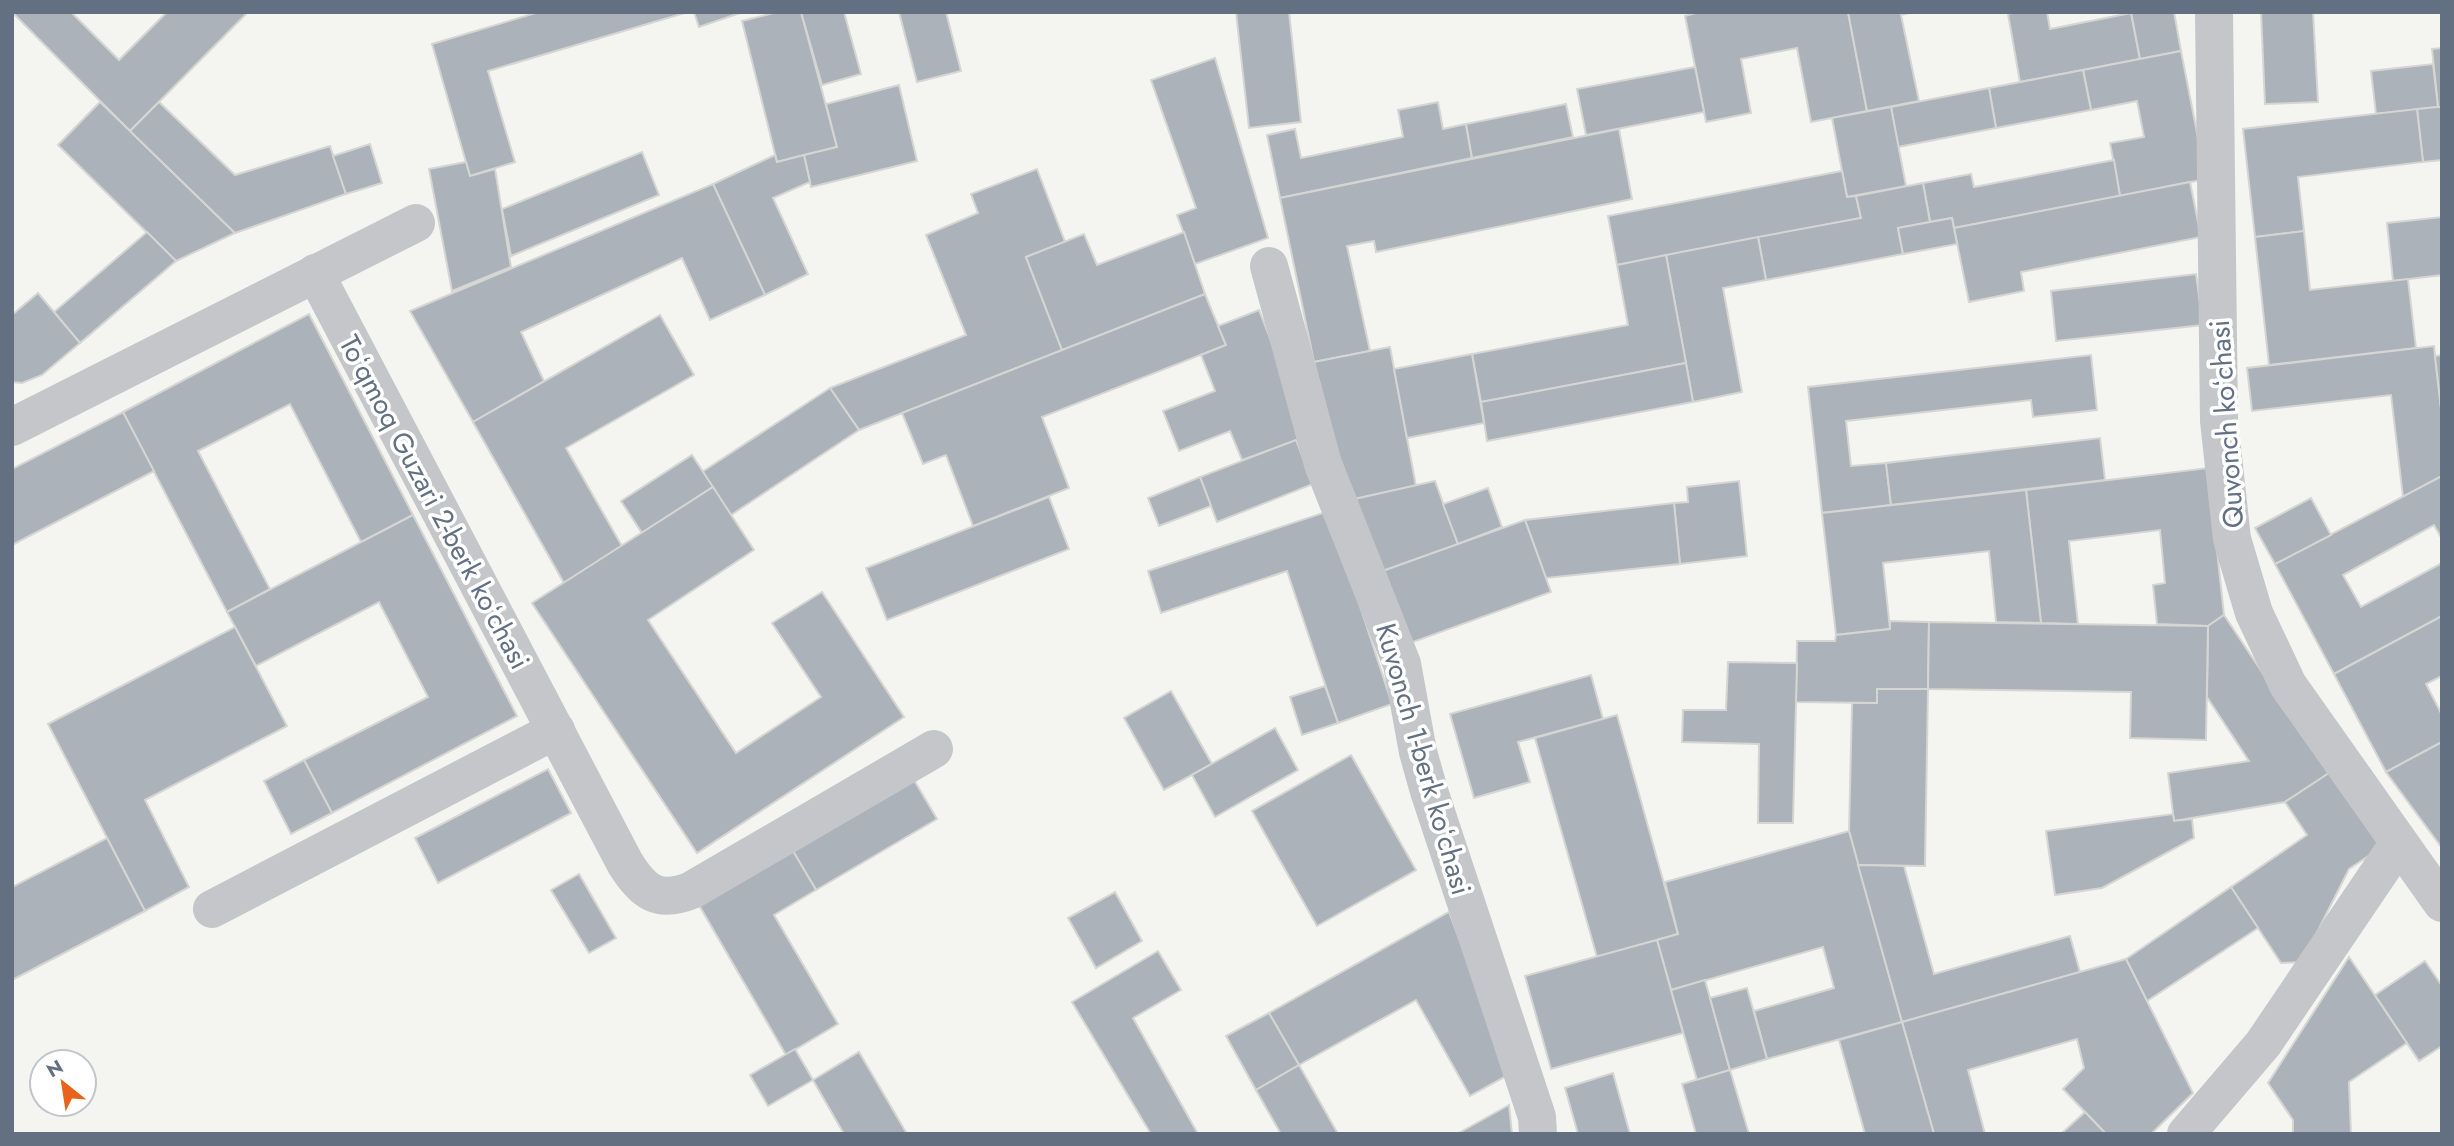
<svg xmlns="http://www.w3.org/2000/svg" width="2454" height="1146" font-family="Jost,sans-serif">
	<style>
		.building { fill: #acb2b9; stroke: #d5d6d3; stroke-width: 2 }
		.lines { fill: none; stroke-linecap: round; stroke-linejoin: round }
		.street { stroke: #c4c6ca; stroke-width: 38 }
		.labels { text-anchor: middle; stroke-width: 7; stroke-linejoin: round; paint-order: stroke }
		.street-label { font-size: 28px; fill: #627082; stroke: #fff }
	</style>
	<rect width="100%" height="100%" fill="#f4f5f0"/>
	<g class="building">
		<polygon points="12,12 71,12 119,60 167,12 248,12 130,131"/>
		<polygon points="539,12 688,12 488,71 515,162 470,176 432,44"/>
		<polygon points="694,12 743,12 699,27"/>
		<polygon points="778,12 801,12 837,147 777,162 742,21"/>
		<polygon points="801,12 844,12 861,74 822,85"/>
		<polygon points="899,12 946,12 961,71 917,82"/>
		<polygon points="1236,12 1289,12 1301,122 1249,128"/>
		<polygon points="1699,12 1848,12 1867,111 1811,122 1797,48 1741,59 1751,113 1706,122 1685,16"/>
		<polygon points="1848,12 1914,12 1901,15 1919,101 1867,111"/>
		<polygon points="2016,12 2047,12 2050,29 2131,13 2140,59 2020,82 2008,14"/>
		<polygon points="2174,12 2181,51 2140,59 2131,12"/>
		<polygon points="2261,12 2313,12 2318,102 2265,104"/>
		<polygon points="2442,48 2442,107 2438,107 2432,49"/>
		<polygon points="2181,51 2206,179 2120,196 2110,143 2144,137 2137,101 2091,110 2083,70"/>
		<polygon points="1215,58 1268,238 1195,264 1177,215 1196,208 1151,80"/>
		<polygon points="2433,64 2438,107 2376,114 2371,71"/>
		<polygon points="1695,67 1704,112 1586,135 1577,89"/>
		<polygon points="2083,70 2091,110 1996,128 1989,88"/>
		<polygon points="899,85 917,161 811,187 804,155 837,147 826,104"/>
		<polygon points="1989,88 1996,128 1898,147 1891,107"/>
		<polygon points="100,102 130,131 235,233 176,261 58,145"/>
		<polygon points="159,102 235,175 330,146 346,194 235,233 130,131"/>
		<polygon points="1438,102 1443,129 1466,124 1472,158 1280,198 1267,135 1295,129 1301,158 1403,137 1398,110"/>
		<polygon points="1566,104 1573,137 1472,158 1466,124"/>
		<polygon points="1891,107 1906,186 1847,197 1832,118"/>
		<polygon points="2438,107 2442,107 2442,160 2423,162 2417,109"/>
		<polygon points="2417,109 2423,162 2298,177 2304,231 2255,237 2243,129"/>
		<polygon points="1619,129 1632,199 1376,252 1374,241 1347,246 1370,351 1314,362 1280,198"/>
		<polygon points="370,144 382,183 346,194 333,156"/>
		<polygon points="642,152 659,195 511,256 502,209"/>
		<polygon points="775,155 777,162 804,155 810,182 773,198 808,274 765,295 713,184"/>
		<polygon points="2114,160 2120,196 1954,228 1952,218 1930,222 1923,183 1971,174 1974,187"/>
		<polygon points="466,162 470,176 495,169 511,267 452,291 429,169"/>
		<polygon points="1037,169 1065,242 1026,257 1062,350 859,430 830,388 966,335 926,235 978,213 971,194"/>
		<polygon points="1842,171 1847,197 1856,196 1861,218 1617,265 1608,216"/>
		<polygon points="2190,182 2201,237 2021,272 2024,291 1969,302 1954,228"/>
		<polygon points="1923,183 1930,222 1898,228 1903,254 1766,280 1758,237 1861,218 1856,196"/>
		<polygon points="713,184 765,295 710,320 682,258 521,332 544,381 473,422 410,311"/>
		<polygon points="2442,217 2442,275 2393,281 2387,223"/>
		<polygon points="1952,218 1957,244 1903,254 1898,228"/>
		<polygon points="2304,231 2310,290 2408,279 2416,348 2269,365 2255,237"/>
		<polygon points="147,232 176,261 80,343 54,312"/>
		<polygon points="1184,232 1205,294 1062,350 1026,257 1084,234 1097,265"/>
		<polygon points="1758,237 1766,280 1723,288 1742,392 1693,402 1666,255"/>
		<polygon points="1666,255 1686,363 1481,402 1472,354 1628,325 1617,265"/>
		<polygon points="2196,274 2203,325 2056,341 2051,291"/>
		<polygon points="38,293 80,343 42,375 22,383 12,382 12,315"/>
		<polygon points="1205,294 1226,345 1042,417 1069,488 973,526 946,455 923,464 902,413"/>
		<polygon points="1259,310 1308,436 1242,460 1230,431 1179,451 1163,411 1215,391 1201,355 1226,345 1218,326"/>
		<polygon points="309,314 413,515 361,542 290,404 198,451 270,589 227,612 123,412"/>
		<polygon points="660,315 694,375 566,448 623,548 564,583 473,422"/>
		<polygon points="2434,346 2442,417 2442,476 2403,497 2391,395 2252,411 2247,368"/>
		<polygon points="1390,347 1416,486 1350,500 1314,362"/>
		<polygon points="1472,354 1484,423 1407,438 1394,369"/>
		<polygon points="2091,355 2097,410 2033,417 2031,400 1846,421 1851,466 1886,463 1891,505 1822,513 1808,387"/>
		<polygon points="2442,355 2442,408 2441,408 2435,356"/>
		<polygon points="1686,363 1693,402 1487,441 1481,402"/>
		<polygon points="830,388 859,430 731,515 702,472"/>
		<polygon points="123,412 154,471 12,545 12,469"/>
		<polygon points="2100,438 2105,480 1891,505 1886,463"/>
		<polygon points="1296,440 1313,484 1217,522 1200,477"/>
		<polygon points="692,455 713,487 642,533 621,501"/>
		<polygon points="2208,468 2224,615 2208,626 2157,624 2153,585 2165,583 2160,530 2069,541 2078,624 2041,623 2026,490"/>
		<polygon points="2442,476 2442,539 2434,525 2343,575 2361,607 2442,563 2442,616 2334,674 2275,564"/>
		<polygon points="1200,477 1211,506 1159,526 1148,498"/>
		<polygon points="1435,481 1458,544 1377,573 1350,500"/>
		<polygon points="1739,481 1747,556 1680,564 1674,503 1688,502 1687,487"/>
		<polygon points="713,487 754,550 648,620 736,753 821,697 772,623 822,592 904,717 697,853 532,603"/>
		<polygon points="1488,488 1502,527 1458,544 1443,504"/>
		<polygon points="2026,490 2041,623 1996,622 1989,551 1883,563 1890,629 1836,635 1822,513"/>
		<polygon points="1049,497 1069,549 887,620 866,568"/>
		<polygon points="2311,498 2331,535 2275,564 2255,528"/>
		<polygon points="1674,503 1680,564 1546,578 1525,520"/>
		<polygon points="1329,511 1392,704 1338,723 1287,571 1161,613 1148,571"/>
		<polygon points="413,515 517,716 332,813 304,760 428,697 379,602 256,666 227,612"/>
		<polygon points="1525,520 1551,592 1402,646 1377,573"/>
		<polygon points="2224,615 2329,773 2285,802 2174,821 2168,773 2249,761 2207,697 2208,626"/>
		<polygon points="2442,616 2442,676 2426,684 2442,715 2442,742 2386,772 2334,674"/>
		<polygon points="1890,621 1929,622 1928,689 1877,689 1877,703 1796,702 1797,641 1835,641 1836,635 1890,629"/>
		<polygon points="1929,622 2208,626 2206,740 2130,738 2131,692 1928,689"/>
		<polygon points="235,627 287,726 145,800 189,887 145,911 48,724"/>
		<polygon points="1728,662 1797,663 1793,823 1758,823 1759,744 1682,742 1683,710 1726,710"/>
		<polygon points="1591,675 1603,719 1518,742 1530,782 1474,798 1450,714"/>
		<polygon points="1325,686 1338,723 1302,735 1290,697"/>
		<polygon points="1877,689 1928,689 1925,866 1858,865 1849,831 1852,703 1877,703"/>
		<polygon points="1171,691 1212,764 1164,790 1124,718"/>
		<polygon points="1617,715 1678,934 1597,957 1535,738"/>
		<polygon points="1275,728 1298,770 1215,817 1192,775"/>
		<polygon points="2442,742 2442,848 2386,772"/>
		<polygon points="1351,755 1416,870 1317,926 1252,811"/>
		<polygon points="304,760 332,813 291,834 264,781"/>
		<polygon points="548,769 571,813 438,883 415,838"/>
		<polygon points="2329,773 2385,845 2349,869 2302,962 2281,963 2231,887 2307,835 2285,802"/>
		<polygon points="914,780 937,819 816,890 793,851"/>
		<polygon points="2173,814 2174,821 2192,819 2194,838 2102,888 2055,895 2046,831"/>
		<polygon points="1849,831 1902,1022 1767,1059 1754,1011 1834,988 1823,947 1671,990 1657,940 1678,934 1665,882"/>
		<polygon points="107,838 145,911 12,980 12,887"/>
		<polygon points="793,851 816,890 774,915 838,1024 786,1055 699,905"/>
		<polygon points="1858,865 1904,866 1934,974 2070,936 2080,972 1902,1022"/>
		<polygon points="579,874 616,938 589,953 551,890"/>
		<polygon points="2231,887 2258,928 2147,1001 2126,959"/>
		<polygon points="1115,892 1142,941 1096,968 1068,918"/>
		<polygon points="1449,912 1510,1074 1470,1096 1416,1000 1299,1065 1269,1013"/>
		<polygon points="1657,940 1683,1033 1551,1069 1525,976"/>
		<polygon points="1158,951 1181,990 1133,1018 1198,1134 1151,1134 1072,1002"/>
		<polygon points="2349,957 2407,1043 2349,1082 2351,1134 2293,1134 2293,1120 2268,1083"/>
		<polygon points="2126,959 2193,1093 2151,1134 2106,1134 2063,1089 2084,1068 2077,1039 1968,1070 1985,1134 1934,1134 1902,1022"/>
		<polygon points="2425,961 2442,986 2442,1046 2419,1061 2375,995"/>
		<polygon points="1705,980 1730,1070 1697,1080 1671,990"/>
		<polygon points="1747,988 1767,1059 1730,1070 1710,998"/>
		<polygon points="1269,1013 1299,1065 1256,1090 1226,1036"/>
		<polygon points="1902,1022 1934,1134 1865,1134 1839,1040"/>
		<polygon points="795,1049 813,1080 768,1106 750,1075"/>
		<polygon points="859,1052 907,1134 844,1134 813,1080"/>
		<polygon points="1299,1065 1338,1134 1281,1134 1256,1090"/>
		<polygon points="1730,1070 1749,1134 1696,1134 1682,1084"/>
		<polygon points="1613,1073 1630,1134 1578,1134 1565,1088"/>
		<polygon points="1509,1105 1512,1134 1457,1134"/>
		<polygon points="2085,1112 2106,1134 2061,1134"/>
	</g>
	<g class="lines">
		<g class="street">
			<polyline points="2214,12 2219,421 2232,539 2254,613 2288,685 2442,903"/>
			<polyline points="1269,266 1323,464 1402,664 1418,752 1429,791 1537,1117 1538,1134"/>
			<path d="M315,273L625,863C643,892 658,904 692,890L934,749"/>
			<polyline points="12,427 416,223"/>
			<polyline points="212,909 556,730"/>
			<polyline points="2186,1134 2263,1044 2399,843"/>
		</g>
	</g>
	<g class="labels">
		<g class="street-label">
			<text transform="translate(2226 424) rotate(-94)" y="10">Quvonch koʻchasi</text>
			<text transform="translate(435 502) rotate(62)" y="10">Toʻqmoq Guzari 2-berk koʻchasi</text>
			<text transform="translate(1424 759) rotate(74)" y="10">Kuvonch 1-berk koʻchasi</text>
		</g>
	</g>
	<rect width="2454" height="1146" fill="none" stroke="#627082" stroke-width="28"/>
	<g transform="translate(63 1083) rotate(330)"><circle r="33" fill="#ffffff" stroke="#c0c6cd" stroke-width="2"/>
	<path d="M0-5L12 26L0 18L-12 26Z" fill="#e8631c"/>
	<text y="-10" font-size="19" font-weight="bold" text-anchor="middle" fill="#627082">N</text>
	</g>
</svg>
